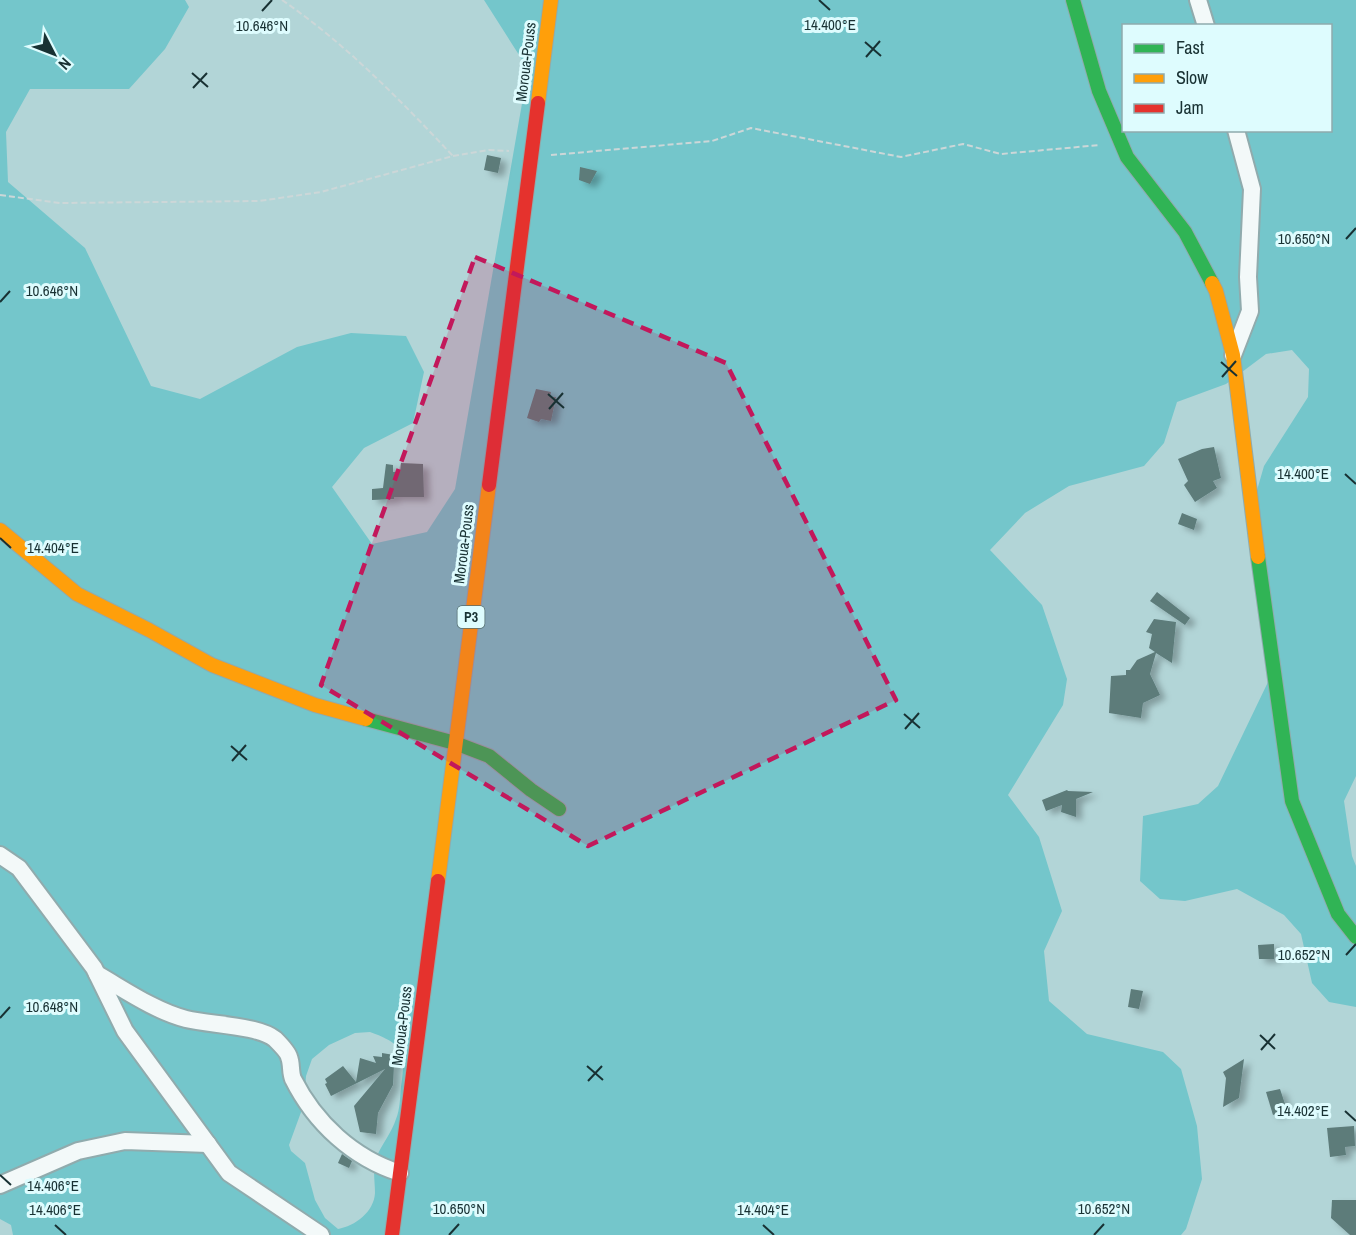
<svg xmlns="http://www.w3.org/2000/svg" width="1356" height="1235" font-family="'Archivo Narrow',sans-serif">
	<style>
		.green { fill: #74c6cb; fill-rule: evenodd }
		.building { fill: #5d7b7a; filter: url(#shadow) }
		.lines { fill: none; stroke-linecap: round; stroke-linejoin: round }
		.street-casing { stroke: #90abad; stroke-width: 20 }
		.fast-casing { stroke: #90abad; stroke-width: 16 }
		.slow-casing { stroke: #90abad; stroke-width: 16 }
		.jam-casing { stroke: #90abad; stroke-width: 16 }
		.path { stroke: #ccd7d8; stroke-width: 2; stroke-dasharray: 6 3; stroke-linecap: butt }
		.street { stroke: #f3f9f9; stroke-width: 16 }
		.fast { stroke: #30b455; stroke-width: 14 }
		.slow { stroke: #ff9f0a; stroke-width: 14 }
		.jam { stroke: #e5322d; stroke-width: 14 }
		.marked { fill: #c2185b; fill-opacity: 0.2; stroke: #c2185b; stroke-width: 4.5; stroke-dasharray: 12 8; stroke-linejoin: round }
		.ticks { fill: none; stroke: #183133; stroke-width: 2 }
		.labels { text-anchor: middle; stroke-width: 6; stroke-linejoin: round; paint-order: stroke }
		.shield { fill: #defcfe; stroke: #536e70; stroke-width: 1.5 }
		.shield-label { font-size: 14px; font-weight: bold; fill: #183133 }
		.street-label { font-size: 15px; fill: #183133; stroke: #defcfe }
		.ticks-label { font-size: 15px; text-anchor: middle; fill: #183133; stroke: #defcfe; stroke-width: 6; stroke-linejoin: round; paint-order: stroke }
	</style>
	<defs>
		<filter id="shadow"><feDropShadow dx="6" dy="4" stdDeviation="3" flood-color="#0004"/></filter>
	</defs>
	<rect width="100%" height="100%" fill="#b2d5d7"/>
	<path class="green" d="M0,0H185L189,7L165,49L129,89H30L6,132L8,182L85,248L151,386L200,399L297,347L351,333L406,336L424,372L413,423L364,448L332,487L372,544L427,532L455,489L528,69L484,0H1356V776L1344,801L1352,856L1356,866V1007L1329,1002L1312,983L1301,934L1284,915L1237,889L1185,901L1160,899L1140,881L1143,816L1198,804L1218,786L1268,682L1249,518L1264,466L1308,397L1309,369L1292,350L1266,354L1226,384L1177,402L1164,443L1144,466L1069,486L1025,513L990,550L1042,605L1067,679L1063,705L1008,795L1039,837L1062,911L1044,951L1049,1001L1087,1034L1163,1052L1181,1069L1197,1126L1202,1179L1186,1229L1181,1235H13L11,1225L0,1219ZM1124,26H1330V130H1124ZM370,1032C404,1044 406,1053 401,1087C400,1097 400,1110 396,1119C392,1132 382,1144 377,1156C372,1169 375,1180 375,1193C374,1212 355,1226 338,1229L325,1218L315,1200L305,1163L291,1151L289,1145L304,1104L306,1076L312,1059L329,1045L355,1033Z"/>
	<g class="building">
		<polygon points="487,155 501,158 498,173 484,170"/>
		<polygon points="580,167 597,171 590,184 579,180"/>
		<polygon points="536,389 551,392 550,397 556,397 551,421 541,419 539,422 527,418"/>
		<polygon points="1214,447 1221,478 1213,481 1217,488 1195,502 1184,485 1188,481 1178,459 1202,449"/>
		<polygon points="401,463 423,464 424,497 394,497 394,499 372,500 372,489 383,488 386,464 393,465 393,472 400,472"/>
		<polygon points="1182,513 1197,519 1194,530 1178,524"/>
		<polygon points="1157,592 1190,618 1185,625 1150,601"/>
		<polygon points="1154,619 1176,622 1172,663 1156,653 1150,674 1160,695 1143,703 1141,718 1109,713 1111,676 1126,675 1126,670 1130,670 1137,660 1155,652 1149,648 1152,634 1146,632"/>
		<polygon points="1067,790 1068,791 1093,792 1076,799 1076,817 1061,812 1062,805 1046,811 1042,800"/>
		<polygon points="1274,944 1274,959 1259,959 1258,945"/>
		<polygon points="1131,989 1143,991 1139,1009 1128,1007"/>
		<polygon points="382,1053 394,1055 394,1059 399,1060 398,1063 394,1065 393,1085 378,1113 376,1134 360,1132 354,1106 385,1069 331,1096 325,1084 327,1083 325,1079 343,1066 356,1082 360,1058 376,1063 373,1056 382,1057"/>
		<polygon points="1244,1059 1239,1098 1223,1107 1226,1078 1223,1072"/>
		<polygon points="1280,1089 1287,1110 1273,1115 1266,1092"/>
		<polygon points="1354,1126 1355,1146 1345,1147 1346,1155 1330,1157 1327,1128"/>
		<polygon points="342,1154 352,1161 349,1168 338,1163"/>
		<polygon points="1332,1200 1356,1200 1356,1235 1350,1235 1331,1218"/>
	</g>
	<g class="lines">
		<g class="street-casing">
			<g id="street">
				<polyline points="1198,0 1206,26"/>
				<polyline points="1233,355 1250,311 1248,277 1252,189 1236,130"/>
				<polyline points="0,855 19,868 94,968 125,1031 229,1173 321,1235"/>
				<path d="M97,974C125,990 155,1011 186,1019C210,1025 257,1025 275,1039C279,1043 288,1052 289,1057C292,1064 290,1072 293,1079C315,1123 353,1158 400,1173"/>
				<polyline points="0,1185 78,1151 125,1141 208,1144"/>
			</g>
		</g>
		<g class="fast-casing">
			<g id="fast">
				<polyline points="1073,0 1099,91 1127,157 1185,232 1212,283"/>
				<polyline points="1258,557 1292,801 1338,914 1356,937"/>
				<polyline points="366,719 455,743 489,756 531,790 559,809"/>
			</g>
		</g>
		<g class="slow-casing">
			<g id="slow">
				<polyline points="538,103 551,0"/>
				<polyline points="1212,283 1216,291 1233,355 1258,557"/>
				<polyline points="0,530 77,594 149,630 212,665 315,705 366,719"/>
				<polyline points="438,881 489,485"/>
			</g>
		</g>
		<g class="jam-casing">
			<g id="jam">
				<polyline points="489,485 538,103"/>
				<polyline points="392,1235 438,881"/>
			</g>
		</g>
		<g class="path">
			<path d="M282,0C345,43 400,100 453,156"/>
			<polyline points="551,155 712,141 751,128 901,157 963,144 1001,154 1100,145"/>
			<polyline points="0,195 60,203 259,201 321,192 453,156 489,150 509,151"/>
		</g>
		<use href="#street" class="street"/>
		<use href="#fast" class="fast"/>
		<use href="#slow" class="slow"/>
		<use href="#jam" class="jam"/>
	</g>
	<path class="marked" d="M475,257L726,363L896,700L588,846L321,685Z"/>
	<path class="ticks" d="M819,0L830,10M262,11L272,0M865,42L881,56M866,57L880,41M192,73L208,87M193,88L207,73M1346,239L1356,228M0,302L10,291M1221,362L1237,376M1222,377L1236,361M548,394L564,408M549,409L563,393M1345,474L1356,484M0,538L11,548M904,714L920,728M905,729L919,713M231,746L247,760M232,761L246,745M1346,955L1356,944M0,1018L10,1007M1260,1035L1275,1049M1261,1050L1275,1034M587,1066L603,1080M588,1081L602,1066M1345,1111L1356,1121M0,1175L11,1185M55,1225L66,1235M763,1225L774,1235M449,1235L459,1224M1094,1235L1104,1224"/>
	<g class="labels">
		<rect class="shield" x="457.5" y="606" width="27" height="22" rx="4.5"/>
		<g class="shield-label">
			<text x="471" y="622">P3</text>
		</g>
		<g class="street-label">
			<text transform="translate(526 62) rotate(-83)" y="5">Moroua-Pouss</text>
			<text transform="translate(464 544) rotate(-83)" y="5">Moroua-Pouss</text>
			<text transform="translate(402 1026) rotate(-83)" y="5">Moroua-Pouss</text>
		</g>
	</g>
	<g class="ticks-label">
		<text x="830" y="30">14.400°E</text>
		<text x="262" y="31">10.646°N</text>
		<text x="1304" y="244">10.650°N</text>
		<text x="52" y="296">10.646°N</text>
		<text x="1303" y="479">14.400°E</text>
		<text x="53" y="553">14.404°E</text>
		<text x="1304" y="960">10.652°N</text>
		<text x="52" y="1012">10.648°N</text>
		<text x="1303" y="1116">14.402°E</text>
		<text x="53" y="1191">14.406°E</text>
		<text x="459" y="1214">10.650°N</text>
		<text x="1104" y="1214">10.652°N</text>
		<text x="55" y="1215">14.406°E</text>
		<text x="763" y="1215">14.404°E</text>
	</g>
	<rect x="1122" y="24" width="210" height="108" fill="#defcfe" stroke="#8fabad" stroke-width="1.5"/>
	<rect x="1134" y="44" width="30" height="9" fill="#30b455" stroke="#8fabad" stroke-width="1.5"/>
	<text x="1176" y="54" font-size="18" fill="#183133">Fast</text>
	<rect x="1134" y="74" width="30" height="9" fill="#ff9f0a" stroke="#8fabad" stroke-width="1.5"/>
	<text x="1176" y="84" font-size="18" fill="#183133">Slow</text>
	<rect x="1134" y="104" width="30" height="9" fill="#e5322d" stroke="#8fabad" stroke-width="1.5"/>
	<text x="1176" y="114" font-size="18" fill="#183133">Jam</text>
	<g transform="translate(54 54) rotate(132)" stroke="#defcfe" stroke-width="4.5" paint-order="stroke">
	<path d="M0-4.5L10 22L0 15L-10 22Z" fill="#183133"/>
	<text y="-9" font-size="16" font-weight="bold" text-anchor="middle" fill="#183133">N</text>
	</g>
</svg>
